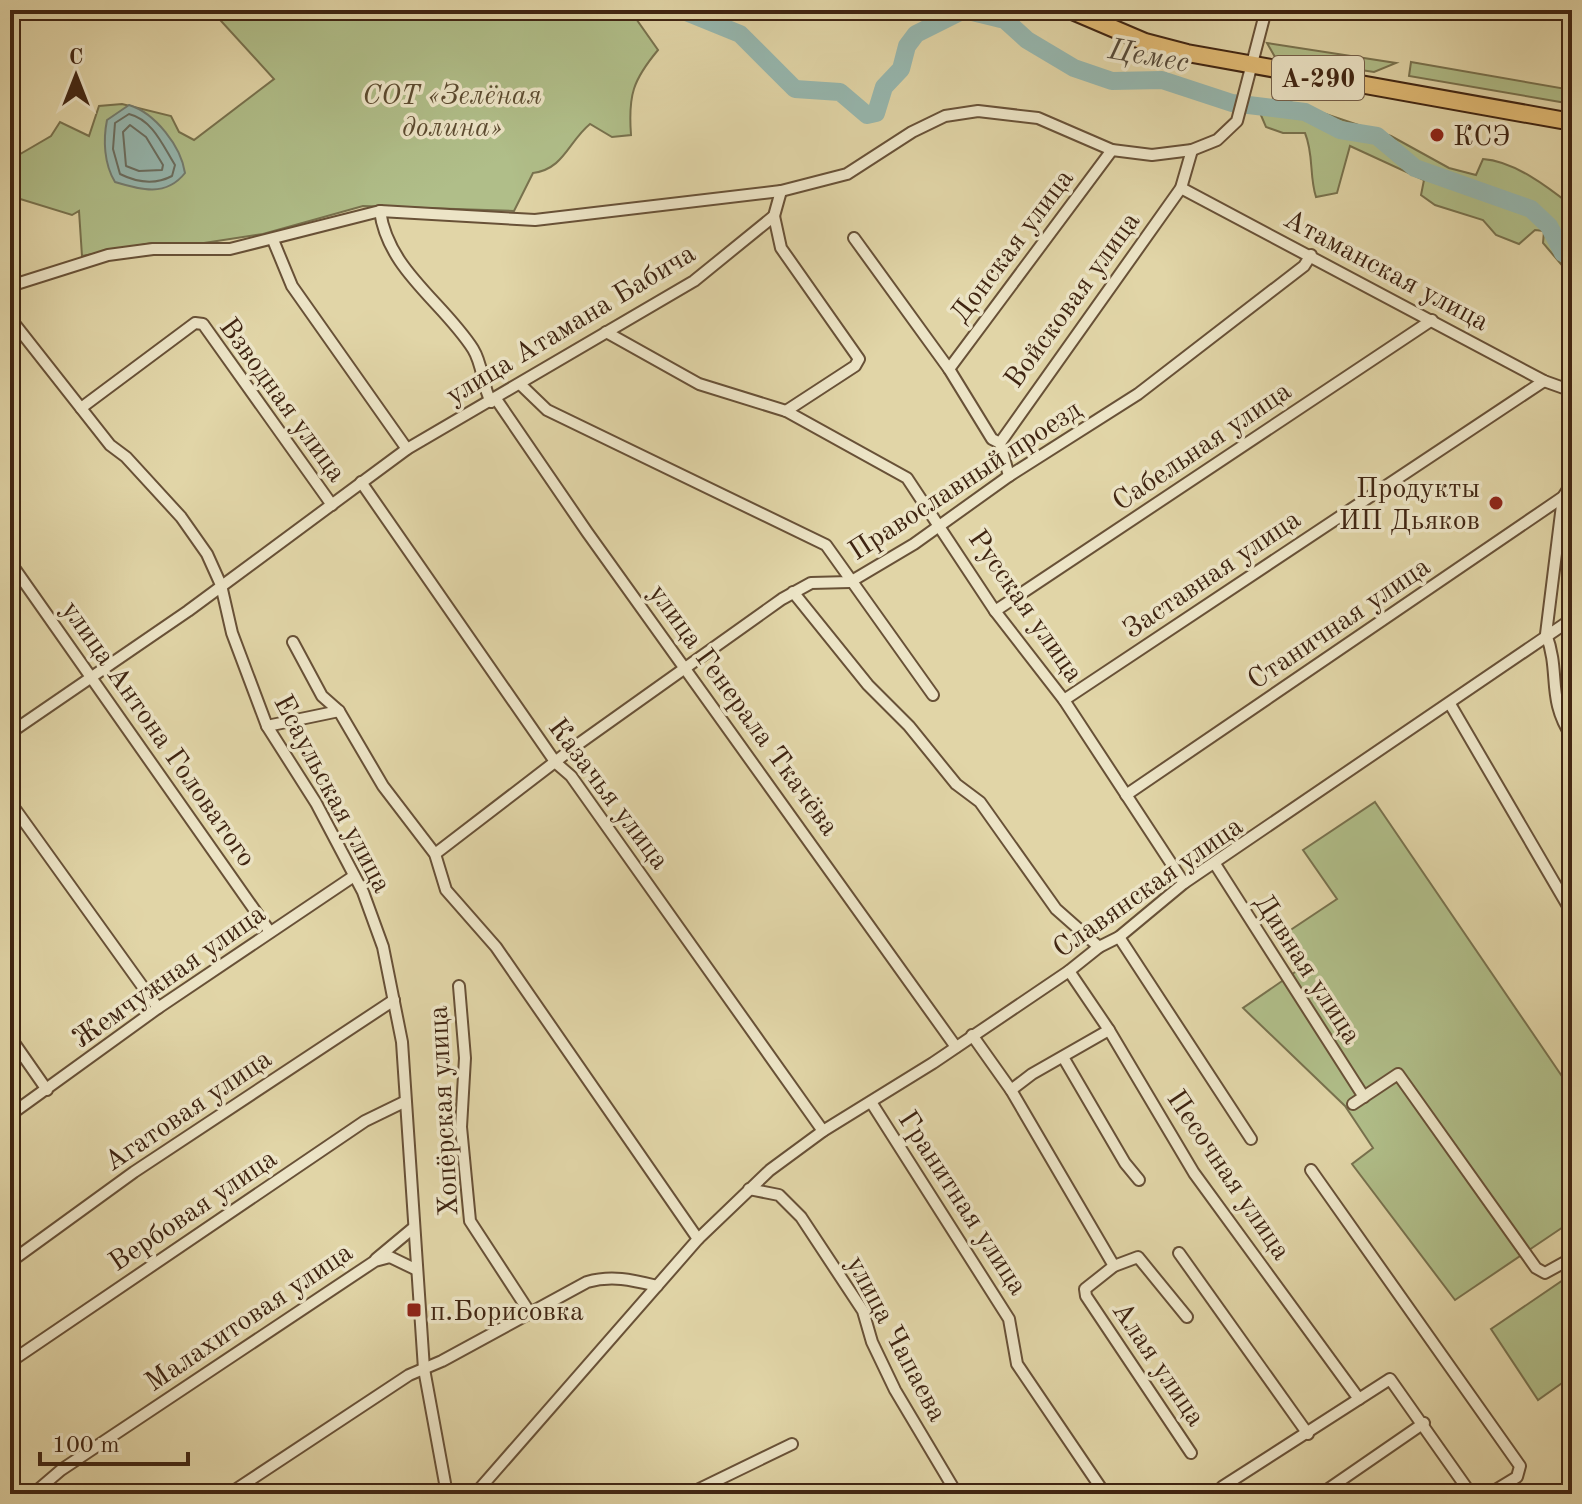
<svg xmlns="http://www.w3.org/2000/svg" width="1582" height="1504" font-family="'Old Standard TT',serif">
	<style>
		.green { fill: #b0be89; stroke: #78724e; stroke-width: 2 }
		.water { fill: #96b7af; stroke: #747d70; stroke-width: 2 }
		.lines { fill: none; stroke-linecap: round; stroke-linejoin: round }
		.shore { stroke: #6b6e60; stroke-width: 2 }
		.river { stroke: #96b7af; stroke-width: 18 }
		.minor-casing { stroke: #685137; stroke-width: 14 }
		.trunk-casing { stroke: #402512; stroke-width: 20 }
		.minor { stroke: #ece4c6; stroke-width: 10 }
		.trunk { stroke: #e0ba74; stroke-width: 16 }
		.poi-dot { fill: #8f2418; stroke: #ece4c6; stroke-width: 3 }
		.labels { text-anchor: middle; stroke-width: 7; stroke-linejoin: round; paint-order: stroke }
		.shield { fill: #ece4c6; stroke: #745e48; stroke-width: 2 }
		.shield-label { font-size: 26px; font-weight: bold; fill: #402512 }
		.park-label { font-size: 28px; font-style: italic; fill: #5c4b30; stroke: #ece4c6 }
		.poi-label { font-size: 28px; fill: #402512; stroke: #ece4c6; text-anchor: start }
		.street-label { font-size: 28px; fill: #402512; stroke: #ece4c6 }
		.water-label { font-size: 30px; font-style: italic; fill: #564a39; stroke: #ece4c6 }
	</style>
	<rect width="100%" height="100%" fill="#e1d5a7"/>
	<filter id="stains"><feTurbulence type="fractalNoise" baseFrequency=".0025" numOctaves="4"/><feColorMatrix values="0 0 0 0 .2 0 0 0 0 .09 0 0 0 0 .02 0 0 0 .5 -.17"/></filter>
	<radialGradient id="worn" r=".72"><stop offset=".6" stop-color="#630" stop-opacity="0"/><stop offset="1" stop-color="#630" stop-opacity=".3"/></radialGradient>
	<g class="green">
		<path d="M211,10H634L632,13L658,50C633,80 628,95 631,135L612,137L590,124C568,142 564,169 533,173L514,211L363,206L263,234L204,243H152L82,256L79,211L72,215L17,198L10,217V160L51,136L60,122L89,136L99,106L122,104L171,116L179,132L194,140L274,79Z"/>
		<polygon points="1267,43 1396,63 1374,72 1275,57"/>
		<polygon points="1411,62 1572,90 1572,104 1409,76"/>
		<path d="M1275,97L1391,136L1449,168L1476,175L1483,159C1514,161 1548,187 1572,206V277L1543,243L1544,231L1535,230L1519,244L1496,235L1483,220L1435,205L1421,195L1424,180L1350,146L1337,193L1316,197C1309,175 1314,155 1305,133H1283L1266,127L1260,113Z"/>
		<polygon points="1375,802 1572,1091 1572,1221 1455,1300 1352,1164 1373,1148 1345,1106 1243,1008 1298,970 1277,939 1337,899 1303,850"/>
		<polygon points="1572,1274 1572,1376 1538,1400 1491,1329"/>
	</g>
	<path class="water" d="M129,105C155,113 181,146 185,173C166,197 141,190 115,182C104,164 103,140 107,120Z"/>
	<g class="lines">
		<g class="shore">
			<path d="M129,114C153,120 163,146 175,165L172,176C155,185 136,182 120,174L113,149L115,123Z"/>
			<polygon points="130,125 146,137 163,165 162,170 139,171 126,166 123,132"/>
		</g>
		<polyline class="river" points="681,10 740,34 795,89 840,92 867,115 876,113 884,87 901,69 907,46 916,34 964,10 1005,20 1027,40 1074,68 1112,81 1162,80 1232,103 1305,112 1340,130 1377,136 1415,168 1531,209 1549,226 1563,253 1572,257"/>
		<g class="minor-casing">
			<g id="minor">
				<polyline points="1181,188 1544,381 1572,391"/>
				<path d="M380,211C388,270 443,302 473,349C483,365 482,385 491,402"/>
				<polyline points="774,216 781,248 859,359 855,366 786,411"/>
				<polyline points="854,238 949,369 992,439 1000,443"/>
				<polyline points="273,240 292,286 407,449"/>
				<polyline points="10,286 108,255 153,249 230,249 380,211 535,220 781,191 847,174 912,132 945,116 978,111 1038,118 1112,150 1152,155 1192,150 1217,140 1237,121 1266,10"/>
				<polyline points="10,318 110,445 126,457 181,517 207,554 221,585 232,633 267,726 316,803 363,892 383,947 402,1042 424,1369 447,1494"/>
				<polyline points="606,332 699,384 786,411 907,478 995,611 1064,700 1184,883"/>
				<polyline points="949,369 1112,150"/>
				<polyline points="521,385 547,410 826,545 933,695"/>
				<polyline points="496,399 587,532 956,1047"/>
				<polyline points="81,408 195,323 203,324 332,505"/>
				<polyline points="1009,476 1000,443 1181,188 1192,150"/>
				<polyline points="361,482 556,763 571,776 823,1131"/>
				<path d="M1563,497L1546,634C1561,674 1546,698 1572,737"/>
				<polyline points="10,562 270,932"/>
				<polyline points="793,592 868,685 909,726 956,784 980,802 1056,909 1099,947"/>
				<polyline points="995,611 1432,320"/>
				<polyline points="293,642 322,696 339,711 383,786 435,854 446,890 496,947 698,1239"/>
				<polyline points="1064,700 1544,381"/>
				<polyline points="1450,704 1572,913"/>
				<polyline points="267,726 339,711"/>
				<polyline points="10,733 188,611 407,449 694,281 774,216 781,191"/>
				<polyline points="1126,795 1563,497 1572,483"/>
				<polyline points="10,802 158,1008"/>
				<polyline points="435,854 577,745 782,599 811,583 850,582 914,544 1009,476 1138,394 1304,266 1311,255"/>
				<polyline points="1215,864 1364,1097"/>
				<polyline points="1119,937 1251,1139"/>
				<polyline points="1069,971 1109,1030 1194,1173 1359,1399"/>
				<polyline points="459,986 465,1058 461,1127 470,1221 530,1313"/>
				<polyline points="972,1035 1011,1090 1032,1074 1109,1030"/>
				<polyline points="10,1037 47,1090"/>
				<polyline points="1063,1057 1125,1163 1139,1180"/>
				<polyline points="1011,1090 1114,1266"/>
				<polyline points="871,1102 1009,1319 1017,1364 1105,1494"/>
				<polyline points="1353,1104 1398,1074 1536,1268 1545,1273 1572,1258"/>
				<polyline points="10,1115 158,1008 354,876"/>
				<polyline points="1311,1170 1520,1466 1517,1477 1489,1494"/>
				<polyline points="749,1189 779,1195 801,1217 863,1311 872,1342 895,1390 957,1494"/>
				<polyline points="1179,1253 1308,1434"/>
				<polyline points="376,1259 412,1229"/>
				<polyline points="10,1262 134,1172 394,1000"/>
				<polyline points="1187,1317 1138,1257 1114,1266 1085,1289 1086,1296 1191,1453"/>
				<polyline points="10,1362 365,1121 404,1102"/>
				<polyline points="1222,1487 1390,1379 1471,1494"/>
				<polyline points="33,1494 61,1470 375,1261 390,1257 417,1270"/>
				<path d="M229,1494L409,1375L442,1361L587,1282C612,1275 632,1280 657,1286"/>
				<polyline points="475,1494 698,1239 770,1170 823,1131 933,1063 1069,971 1099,947 1119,937 1184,883 1572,619"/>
				<polyline points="689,1494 792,1444"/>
				<polyline points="1321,1494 1424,1423"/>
				<polyline points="1562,1494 1572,1487"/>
			</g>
		</g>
		<g class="trunk-casing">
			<polyline id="trunk" points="1070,10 1145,42 1187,53 1572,122"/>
		</g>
		<use href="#minor" class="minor"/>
		<use href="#trunk" class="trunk"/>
	</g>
	<g class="poi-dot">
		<circle cx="1437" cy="135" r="8"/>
		<circle cx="1496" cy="503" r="8"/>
		<rect x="406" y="1302" width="16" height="16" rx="4"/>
	</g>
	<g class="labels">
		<rect class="shield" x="1272" y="56" width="92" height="44" rx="6"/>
		<g class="shield-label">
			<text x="1318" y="87">А-290</text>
		</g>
		<g class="park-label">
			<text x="452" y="104">СОТ «Зелёная<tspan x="452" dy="32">долина»</tspan></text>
		</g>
		<g class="poi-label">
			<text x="1453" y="145">КСЭ</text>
			<text x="1480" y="497" text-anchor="end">Продукты<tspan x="1480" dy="32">ИП Дьяков</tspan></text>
			<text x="430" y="1320">п.Борисовка</text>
		</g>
		<g class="street-label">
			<text transform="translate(1011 245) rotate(-53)" y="10">Донская улица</text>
			<text transform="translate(1387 269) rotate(28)" y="10">Атаманская улица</text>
			<text transform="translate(1071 299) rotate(-54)" y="10">Войсковая улица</text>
			<text transform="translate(570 323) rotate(-31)" y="10">улица Атамана Бабича</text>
			<text transform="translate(284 399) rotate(54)" y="10">Взводная улица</text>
			<text transform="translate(1201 445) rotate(-34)" y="10">Сабельная улица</text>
			<text transform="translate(964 479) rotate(-33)" y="10">Православный проезд</text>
			<text transform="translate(1211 573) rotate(-34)" y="10">Заставная улица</text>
			<text transform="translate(1027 605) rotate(55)" y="10">Русская улица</text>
			<text transform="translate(1338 622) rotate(-34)" y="10">Станичная улица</text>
			<text transform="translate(745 709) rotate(54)" y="10">улица Генерала Ткачёва</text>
			<text transform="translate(160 733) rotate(55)" y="10">улица Антона Головатого</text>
			<text transform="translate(334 793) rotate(62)" y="10">Есаульская улица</text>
			<text transform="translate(610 793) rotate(53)" y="10">Казачья улица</text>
			<text transform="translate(1147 886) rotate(-35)" y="10">Славянская улица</text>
			<text transform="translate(1309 968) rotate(57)" y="10">Дивная улица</text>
			<text transform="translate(168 975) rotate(-35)" y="10">Жемчужная улица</text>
			<text transform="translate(187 1109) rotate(-34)" y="10">Агатовая улица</text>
			<text transform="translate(442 1111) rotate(-93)" y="10">Хопёрская улица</text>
			<text transform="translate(1230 1174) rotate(56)" y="10">Песочная улица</text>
			<text transform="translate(964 1202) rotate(57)" y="10">Гранитная улица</text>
			<text transform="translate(192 1209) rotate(-34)" y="10">Вербовая улица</text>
			<text transform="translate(248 1316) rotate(-34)" y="10">Малахитовая улица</text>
			<text transform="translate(898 1338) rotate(62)" y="10">улица Чапаева</text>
			<text transform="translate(1160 1363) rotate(56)" y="10">Алая улица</text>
		</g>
		<g class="water-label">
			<text transform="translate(1149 55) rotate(10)" y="10">Цемес</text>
		</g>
	</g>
	<rect width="1582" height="1504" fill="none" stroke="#e1d5a7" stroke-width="40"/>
	<rect x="12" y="12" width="1558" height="1480" fill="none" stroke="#402512" stroke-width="4"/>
	<rect x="20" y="20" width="1542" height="1464" fill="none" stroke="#402512" stroke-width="2"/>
	<g transform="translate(76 76)" stroke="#ece4c6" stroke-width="6" paint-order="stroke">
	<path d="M0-6L14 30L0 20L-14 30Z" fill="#402512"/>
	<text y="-12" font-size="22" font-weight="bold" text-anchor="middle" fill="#402512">С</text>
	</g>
	<path d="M40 1452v12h148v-12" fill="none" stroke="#402512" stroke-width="4"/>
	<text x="52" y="1452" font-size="24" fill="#402512" stroke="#ece4c6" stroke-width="6" paint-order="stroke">100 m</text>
	<rect width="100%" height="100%" filter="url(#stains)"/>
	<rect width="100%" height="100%" fill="url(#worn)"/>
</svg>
